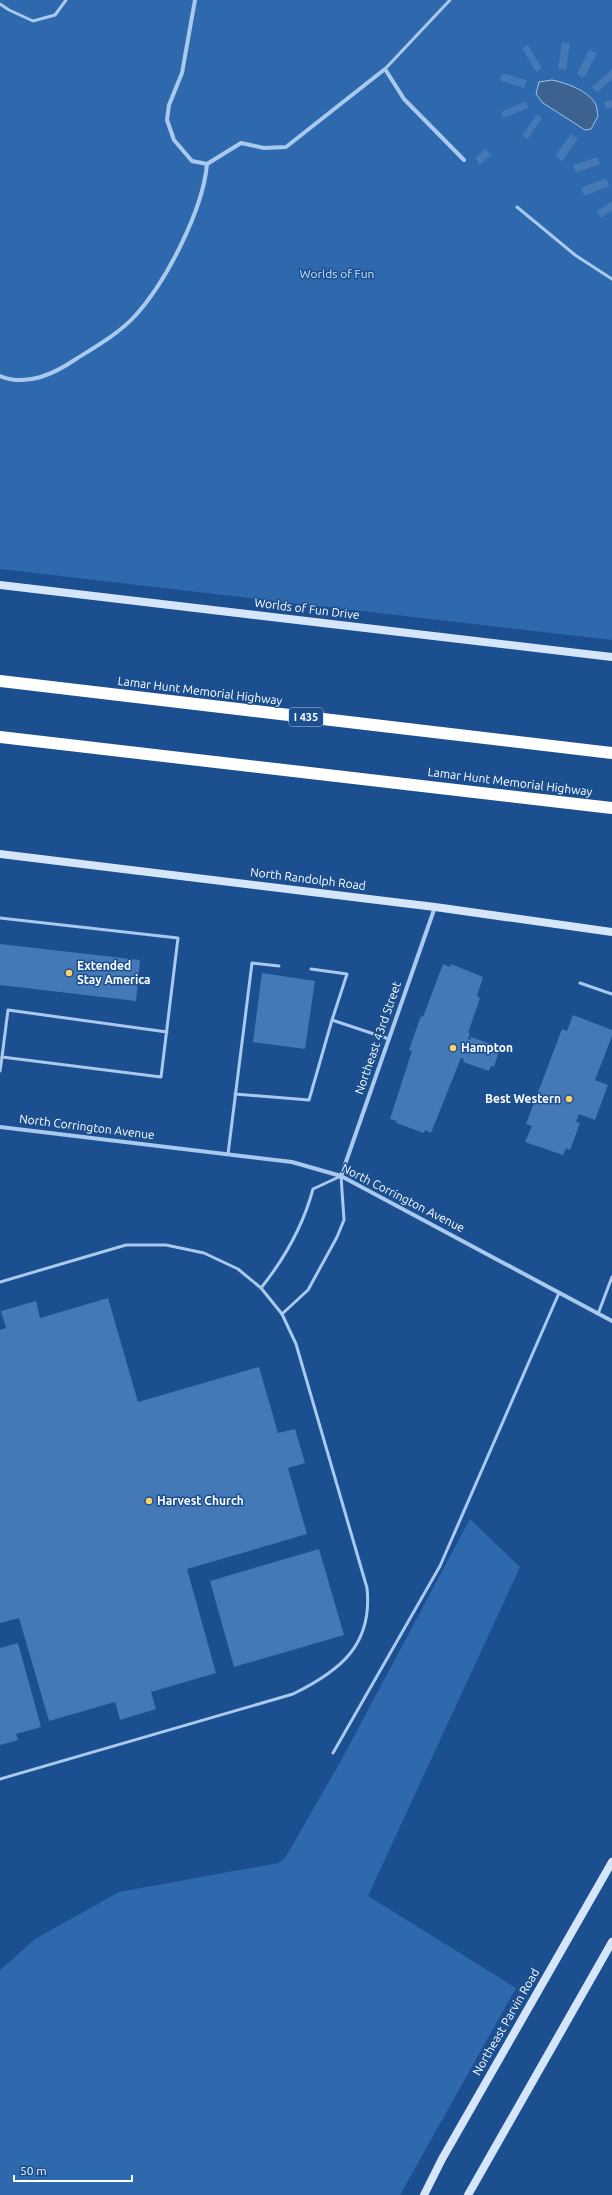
<svg xmlns="http://www.w3.org/2000/svg" width="612" height="2195" font-family="Ubuntu,sans-serif">
	<style>
		.green { fill: #2e69ad }
		.water { fill: #3c6290; stroke: #9cc4f0 }
		.building { fill: #4478b7 }
		.lines { fill: none; stroke-linecap: round; stroke-linejoin: round }
		.service { stroke: #a9c9ee; stroke-width: 3 }
		.minor { stroke: #a9c9ee; stroke-width: 4 }
		.secondary { stroke: #d6e6fa; stroke-width: 8 }
		.motorway { stroke: #fff; stroke-width: 12 }
		.poi-dot { fill: #ffd166; stroke: #1b4f8f; stroke-width: 1.5 }
		.labels { text-anchor: middle; stroke-width: 3; stroke-linejoin: round; paint-order: stroke }
		.shield { fill: #1b4f8f; stroke: #bbcadd; stroke-width: 1 }
		.shield-label { font-size: 11px; font-weight: bold; fill: #fff }
		.park-label { font-size: 12px; fill: #cfe3fa; stroke: #1b4f8f }
		.street-label { font-size: 12px; fill: #fff; stroke: #1b4f8f }
		.poi-label { font-size: 12px; font-weight: bold; fill: #fff; stroke: #1b4f8f; text-anchor: start }
	</style>
	<rect width="100%" height="100%" fill="#1b4f8f"/>
	<g class="green">
		<polygon points="0,0 612,0 612,640 0,569"/>
		<polygon points="470,1519 520,1567 368,1896 516,1988 400,2195 0,2195 0,1970 35,1939 119,1892 278,1863 285,1858 338,1766"/>
	</g>
	<path class="water" d="M552,80C566,83 587,90 595,103C597,106 597,112 598,116L591,129L585,130L543,103L536,94L539,82Z"/>
	<g class="building">
		<polygon points="562,42 570,43 566,70 558,69"/>
		<polygon points="528,45 542,68 536,72 522,48"/>
		<polygon points="589,50 597,53 584,78 577,74"/>
		<polygon points="612,69 612,79 597,93 592,87"/>
		<polygon points="502,73 527,80 524,88 499,80"/>
		<polygon points="612,100 612,107 606,109 604,102"/>
		<polygon points="526,101 528,108 503,118 501,112"/>
		<polygon points="537,114 542,118 528,139 522,136"/>
		<polygon points="571,134 578,139 562,161 555,156"/>
		<polygon points="485,149 491,155 480,165 475,158"/>
		<polygon points="598,157 600,164 576,173 573,165"/>
		<polygon points="606,178 609,186 584,196 581,188"/>
		<polygon points="612,201 612,210 601,218 597,211"/>
		<polygon points="0,944 140,960 136,1001 0,985"/>
		<polygon points="443,964 450,967 451,964 483,977 477,996 480,998 468,1033 470,1033 468,1039 470,1040 471,1037 497,1046 496,1049 499,1051 494,1067 491,1066 489,1071 463,1062 464,1059 461,1058 431,1133 425,1130 424,1133 396,1123 397,1121 390,1119 412,1051 409,1050 421,1016 423,1017"/>
		<polygon points="262,973 315,981 305,1049 253,1042"/>
		<polygon points="573,1015 612,1030 612,1036 595,1080 608,1085 595,1120 579,1114 576,1122 580,1123 570,1150 566,1148 563,1155 525,1142 532,1126 526,1124 562,1029 567,1031"/>
		<polygon points="108,1298 138,1402 259,1367 278,1433 295,1429 305,1463 288,1468 307,1534 187,1569 216,1673 151,1692 156,1709 120,1720 115,1702 49,1721 19,1618 0,1623 0,1330 6,1328 1,1311 36,1301 40,1318"/>
		<polygon points="319,1549 344,1635 234,1667 210,1581"/>
		<polygon points="18,1643 41,1727 16,1734 18,1740 0,1745 0,1648"/>
	</g>
	<g class="lines">
		<g class="service">
			<polyline points="0,4 9,10 33,21 55,15 66,0"/>
			<polyline points="385,69 450,0"/>
			<polyline points="517,207 575,255 612,279"/>
			<polyline points="0,918 178,938 161,1077 2,1057 0,1071"/>
			<polyline points="311,969 347,974 332,1020 389,1039"/>
			<polyline points="580,983 612,994"/>
			<polyline points="2,1057 8,1010 167,1032"/>
			<polyline points="235,1094 309,1100 332,1020"/>
			<polyline points="228,1154 252,963 279,966"/>
			<path d="M0,1282L126,1245H166L204,1253L238,1269L261,1288L282,1314L296,1344L367,1588C373,1645 340,1671 293,1694L0,1779"/>
			<path d="M261,1288C285,1258 303,1226 313,1189L341,1176L344,1220L337,1237L308,1290L282,1314"/>
			<polyline points="598,1314 612,1277"/>
			<polyline points="333,1753 440,1566 559,1293"/>
		</g>
		<g class="minor">
			<polyline points="195,0 182,73 169,105 167,120 174,140 192,161 207,164 241,143 264,148 286,147 385,69 404,99 464,160"/>
			<path d="M0,376C27,387 54,374 76,359C97,346 118,334 135,316C166,282 203,210 207,164"/>
			<polyline points="0,1127 292,1162 341,1176 612,1321"/>
			<polyline points="341,1176 435,907"/>
		</g>
		<g class="secondary">
			<polyline points="0,585 612,657"/>
			<polyline points="0,854 435,907 612,932"/>
			<polyline points="424,2195 442,2159 612,1862"/>
			<polyline points="468,2195 612,1942"/>
		</g>
		<g class="motorway">
			<polyline points="0,681 612,753"/>
			<polyline points="0,737 612,808"/>
		</g>
	</g>
	<g class="poi-dot">
		<circle cx="69" cy="973" r="4"/>
		<circle cx="453" cy="1048" r="4"/>
		<circle cx="569" cy="1099" r="4"/>
		<circle cx="149" cy="1501" r="4"/>
	</g>
	<g class="labels">
		<rect class="shield" x="289" y="708" width="34" height="18" rx="3"/>
		<g class="shield-label">
			<text x="306" y="721">I 435</text>
		</g>
		<g class="park-label">
			<text x="337" y="278">Worlds of Fun</text>
		</g>
		<g class="street-label">
			<text transform="translate(307 609) rotate(7)" y="4">Worlds of Fun Drive</text>
			<text transform="translate(200 691) rotate(7)" y="4">Lamar Hunt Memorial Highway</text>
			<text transform="translate(510 782) rotate(7)" y="4">Lamar Hunt Memorial Highway</text>
			<text transform="translate(308 879) rotate(7)" y="4">North Randolph Road</text>
			<text transform="translate(378 1038) rotate(-71)" y="4">Northeast 43rd Street</text>
			<text transform="translate(87 1127) rotate(7)" y="4">North Corrington Avenue</text>
			<text transform="translate(403 1198) rotate(27)" y="4">North Corrington Avenue</text>
			<text transform="translate(506 2022) rotate(-60)" y="4">Northeast Parvin Road</text>
		</g>
		<g class="poi-label">
			<text x="77" y="970">Extended<tspan x="77" dy="14">Stay America</tspan></text>
			<text x="461" y="1052">Hampton</text>
			<text x="561" y="1103" text-anchor="end">Best Western</text>
			<text x="157" y="1505">Harvest Church</text>
		</g>
	</g>
	<path d="M14 2175v6h118v-6" fill="none" stroke="#ffffff" stroke-width="2"/>
	<text x="20" y="2175" font-size="12" fill="#ffffff" stroke="#1b4f8f" stroke-width="3" paint-order="stroke">50 m</text>
</svg>
